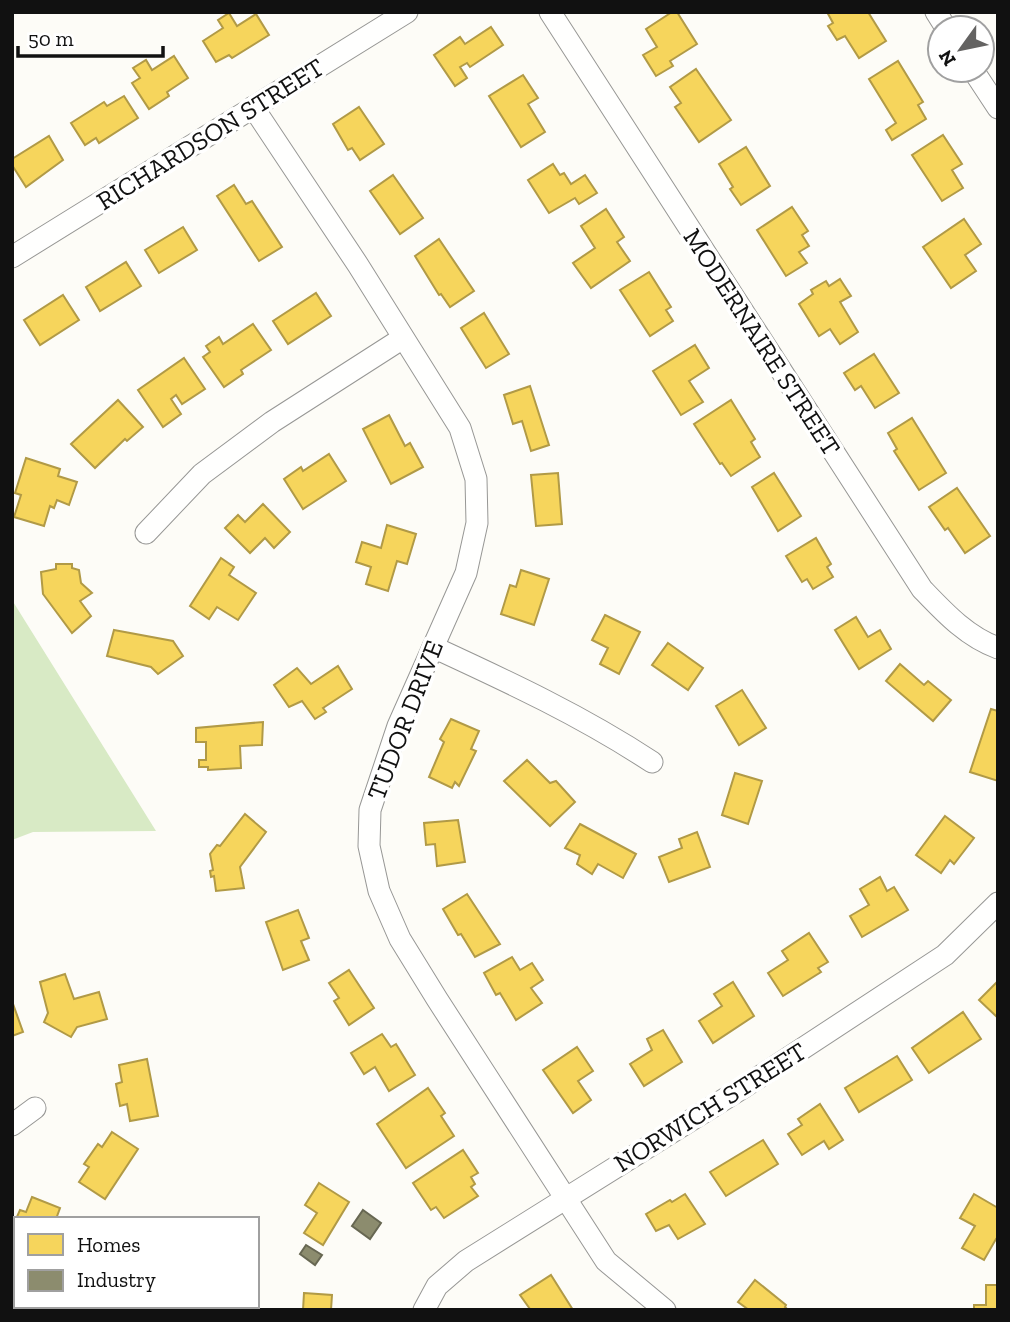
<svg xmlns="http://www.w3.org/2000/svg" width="1010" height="1322" font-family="'Zilla Slab',serif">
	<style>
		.forest { fill: #d8eac5 }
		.homes { fill: #f6d55c; stroke: #b19a46; stroke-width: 2 }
		.industry { fill: #8c8c6e; stroke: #676752; stroke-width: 2 }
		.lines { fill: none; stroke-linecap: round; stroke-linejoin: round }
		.minor-casing { stroke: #979795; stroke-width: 23 }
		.minor { stroke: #fffffe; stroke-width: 21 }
		.labels { text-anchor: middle; stroke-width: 7; stroke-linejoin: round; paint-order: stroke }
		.street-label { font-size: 26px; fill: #111; stroke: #fff }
	</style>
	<rect width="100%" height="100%" fill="#fdfcf7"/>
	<polygon class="forest" points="12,600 156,831 33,832 12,840"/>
	<g class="homes">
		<polygon points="672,12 677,12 697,44 670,61 673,66 656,76 643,55 657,47 646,29"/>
		<polygon points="827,12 868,12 886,41 859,58 845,36 837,40 828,26 833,23"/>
		<polygon points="229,13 237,26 256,14 269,35 232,58 229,55 216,62 203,41 223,28 218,20"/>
		<polygon points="491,27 503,45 470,67 467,63 460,67 467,78 455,86 434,55 460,37 465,44"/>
		<polygon points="174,56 188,78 167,92 169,96 149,109 132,83 140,78 133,68 146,60 152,70"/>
		<polygon points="898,61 923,102 918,105 926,119 892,140 886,130 896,123 869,79"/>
		<polygon points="696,69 731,120 699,142 675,107 681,103 670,87"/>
		<polygon points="523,75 538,98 528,104 545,132 521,147 489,96"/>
		<polygon points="124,96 138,118 99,143 96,138 85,145 71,123 104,102 107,106"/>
		<polygon points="359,107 384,144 360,160 352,148 348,150 333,124"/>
		<polygon points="943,135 962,164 952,170 963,188 942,201 912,155"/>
		<polygon points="49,136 63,160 26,187 12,165 12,159"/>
		<polygon points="746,147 770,186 741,205 730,189 733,187 719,164"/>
		<polygon points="553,164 560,175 564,173 571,184 585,175 597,193 579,204 575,198 549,213 528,180"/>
		<polygon points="393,175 423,218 400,234 370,191"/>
		<polygon points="234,185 246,204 252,201 282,247 259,261 217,196"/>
		<polygon points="792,207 808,231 802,235 809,246 799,252 807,263 786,276 757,230"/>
		<polygon points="606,209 624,237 617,242 630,261 591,288 573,263 595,248 581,226"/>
		<polygon points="964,219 981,244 965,255 976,271 951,288 923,247"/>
		<polygon points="183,227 197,250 159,273 145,250"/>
		<polygon points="439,239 474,291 450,307 441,294 439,295 415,256"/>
		<polygon points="126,262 141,286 100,311 86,287"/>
		<polygon points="649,272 671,307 666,310 673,321 650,336 620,290"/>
		<polygon points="840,279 851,296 840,302 858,332 840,344 830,329 819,336 799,304 813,294 811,290 826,281 829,286"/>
		<polygon points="316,293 331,316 288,344 273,321"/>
		<polygon points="63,295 79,320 40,345 24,320"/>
		<polygon points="484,313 509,354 486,368 461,328"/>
		<polygon points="253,324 271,350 241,370 243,374 224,387 203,357 210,352 206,346 219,337 223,344"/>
		<polygon points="695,345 709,368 689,381 703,402 681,415 653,371"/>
		<polygon points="874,354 899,393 875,408 861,386 855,390 844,373"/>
		<polygon points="184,358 205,389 182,404 176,395 171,399 181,414 163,427 138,390"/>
		<polygon points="530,386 549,445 531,451 522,421 513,424 504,395"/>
		<polygon points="118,400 143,427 127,441 125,439 95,468 71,444"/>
		<polygon points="731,400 755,439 751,442 760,457 731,476 722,463 720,464 694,424"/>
		<polygon points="389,415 405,446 410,443 423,467 391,484 363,429"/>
		<polygon points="912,418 946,473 919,490 894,451 897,449 888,433"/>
		<polygon points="329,454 346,481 303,509 284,479 301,467 303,471"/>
		<polygon points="26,458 60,469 58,476 77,482 69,505 57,500 54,508 50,506 44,526 14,517 21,495 15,493"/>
		<polygon points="558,473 562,524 536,526 531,475"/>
		<polygon points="774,473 801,516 778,531 752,487"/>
		<polygon points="957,488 990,536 965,553 948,528 945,530 929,507"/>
		<polygon points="263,504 290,532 274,548 265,538 250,553 225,528 238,515 245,522"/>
		<polygon points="387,525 416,534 407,564 397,561 388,591 366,584 371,567 356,562 362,542 381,548"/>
		<polygon points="816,538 831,564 827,567 833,577 813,589 807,579 802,582 786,556"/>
		<polygon points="221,558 234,567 229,575 256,593 238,620 217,607 209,619 190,606"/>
		<polygon points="56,564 72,564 72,568 79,570 81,583 92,593 80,601 91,616 72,633 43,594 41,572 56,569"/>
		<polygon points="521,570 549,579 534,625 501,614 510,585 516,587"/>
		<polygon points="605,615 640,632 619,674 600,664 608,648 592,640"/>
		<polygon points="856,617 868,637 880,630 891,649 859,669 835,630"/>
		<polygon points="114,630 173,641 183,656 158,674 151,667 107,656"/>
		<polygon points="668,643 703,668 688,690 652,665"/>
		<polygon points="900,664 924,685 928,681 951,700 933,721 886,681"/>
		<polygon points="338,666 352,689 323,708 326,712 315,719 302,701 289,707 274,685 297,668 311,684"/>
		<polygon points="742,690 766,728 739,745 716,706"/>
		<polygon points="991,709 998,711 998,781 970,772"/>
		<polygon points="451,719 479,731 471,749 476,751 459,786 455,782 452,788 429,777 444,742 440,739"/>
		<polygon points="263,722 262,745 240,746 241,768 208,770 208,767 199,767 199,760 206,760 206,742 196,742 196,728"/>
		<polygon points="527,760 550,783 556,781 575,802 550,826 504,781"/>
		<polygon points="735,773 762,781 748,824 722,815"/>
		<polygon points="245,814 266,832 240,867 244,888 216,891 214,876 211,877 210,871 213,870 210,854 217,845 220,846"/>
		<polygon points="945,816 974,838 954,864 950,860 941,873 916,855"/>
		<polygon points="458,820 465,862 437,866 435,844 426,845 424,823"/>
		<polygon points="580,824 636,854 623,878 598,864 592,874 577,864 580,855 565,848"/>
		<polygon points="697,832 710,867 669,882 659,857 682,848 679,839"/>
		<polygon points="880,877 887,891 894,887 908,910 862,937 850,916 869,905 860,889"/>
		<polygon points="467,894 500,944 475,957 461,934 458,935 443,909"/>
		<polygon points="298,910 309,938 301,941 309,960 283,970 266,922"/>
		<polygon points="809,933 828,962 818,968 821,972 783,996 768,973 788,960 782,951"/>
		<polygon points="512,957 520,970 532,963 543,980 531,988 542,1003 516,1020 500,993 496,995 484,973"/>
		<polygon points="349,970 374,1008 349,1025 334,1001 339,998 329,983"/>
		<polygon points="65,974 74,999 99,992 107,1019 77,1027 71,1037 44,1022 48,1013 40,982"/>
		<polygon points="733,982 754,1016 713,1043 699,1021 722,1006 714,994"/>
		<polygon points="996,983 998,985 998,1018 979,1000"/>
		<polygon points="12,1001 23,1032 12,1036"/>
		<polygon points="963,1012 981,1039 929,1073 912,1048"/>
		<polygon points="663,1030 682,1062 644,1086 630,1064 652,1050 647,1039"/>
		<polygon points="382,1034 391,1047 396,1044 415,1075 389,1091 375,1067 364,1074 351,1053"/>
		<polygon points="577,1047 593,1071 578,1081 591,1100 573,1113 543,1070"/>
		<polygon points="897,1056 912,1080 859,1112 845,1088"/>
		<polygon points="147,1059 158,1116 130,1121 127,1104 120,1106 116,1084 122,1082 119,1065"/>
		<polygon points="428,1088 445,1113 441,1116 454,1136 406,1168 377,1124"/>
		<polygon points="820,1104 843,1140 829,1149 824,1141 802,1155 788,1134 802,1125 798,1119"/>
		<polygon points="112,1132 138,1149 105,1199 79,1182 89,1167 84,1164 98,1144 102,1147"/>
		<polygon points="763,1140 778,1164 726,1196 710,1172"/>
		<polygon points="463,1150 478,1173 471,1177 475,1184 471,1187 478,1196 444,1218 436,1207 431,1210 413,1183"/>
		<polygon points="319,1183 349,1202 323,1245 304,1233 317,1213 305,1205"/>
		<polygon points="685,1194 705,1224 678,1239 669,1225 656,1231 646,1214 670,1200 672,1202"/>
		<polygon points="974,1194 998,1208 998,1240 996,1239 984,1260 962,1248 975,1226 960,1218"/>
		<polygon points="32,1197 60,1208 56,1219 16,1219 20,1210 26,1212"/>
		<polygon points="551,1275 573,1310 530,1309 520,1295"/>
		<polygon points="755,1280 786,1305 785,1307 788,1310 749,1310 738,1302"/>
		<polygon points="986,1285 998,1285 998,1310 974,1310 974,1305 986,1305"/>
		<polygon points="304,1293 332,1295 331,1310 303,1310"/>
	</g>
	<g class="industry">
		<polygon points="363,1210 381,1223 370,1239 352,1226"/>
		<polygon points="306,1245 322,1255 315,1265 300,1254"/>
	</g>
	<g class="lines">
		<g class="minor-casing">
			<g id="minor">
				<path d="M550,12L922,589C944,612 967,637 998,648"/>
				<polyline points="936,12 946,28"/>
				<polyline points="973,70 998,108"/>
				<polyline points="253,107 358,265 460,428 476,479 477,523 466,573 398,726 370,810 369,846 379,891 400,939 437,999 606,1261 665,1310"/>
				<polyline points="12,257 407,12"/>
				<polyline points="146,533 202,474 272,422 403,338"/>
				<path d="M433,647C509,682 582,716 652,762"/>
				<polyline points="12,1125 35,1108"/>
				<polyline points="424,1310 437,1286 466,1261 744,1087 945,955 998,903"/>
			</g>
		</g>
		<use href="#minor" class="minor"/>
	</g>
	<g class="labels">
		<g class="street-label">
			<text transform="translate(210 134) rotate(-32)" y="9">RICHARDSON STREET</text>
			<text transform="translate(762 342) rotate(57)" y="9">MODERNAIRE STREET</text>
			<text transform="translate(405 720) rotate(-69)" y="9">TUDOR DRIVE</text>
			<text transform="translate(710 1107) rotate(-32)" y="9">NORWICH STREET</text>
		</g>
	</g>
	<rect width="1010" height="1322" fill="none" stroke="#111111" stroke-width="28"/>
	<rect x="14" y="1217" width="245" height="91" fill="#ffffff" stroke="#a0a0a0" stroke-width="2"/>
	<rect x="28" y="1234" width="35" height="21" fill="#f6d55c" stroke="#a0a0a0" stroke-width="2"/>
	<text x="77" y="1252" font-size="21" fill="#111111">Homes</text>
	<rect x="28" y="1270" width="35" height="21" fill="#8c8c6e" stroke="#a0a0a0" stroke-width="2"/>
	<text x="77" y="1287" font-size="21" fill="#111111">Industry</text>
	<g transform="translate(961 49) rotate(237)"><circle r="33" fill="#ffffff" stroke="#a0a0a0" stroke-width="2"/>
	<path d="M0-5L12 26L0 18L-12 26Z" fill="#646362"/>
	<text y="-10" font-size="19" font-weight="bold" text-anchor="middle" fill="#111111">N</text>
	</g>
	<path d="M18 46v10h145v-10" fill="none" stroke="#111111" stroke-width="3.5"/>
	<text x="28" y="46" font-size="21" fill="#111111" stroke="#ffffff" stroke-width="5" paint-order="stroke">50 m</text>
</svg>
